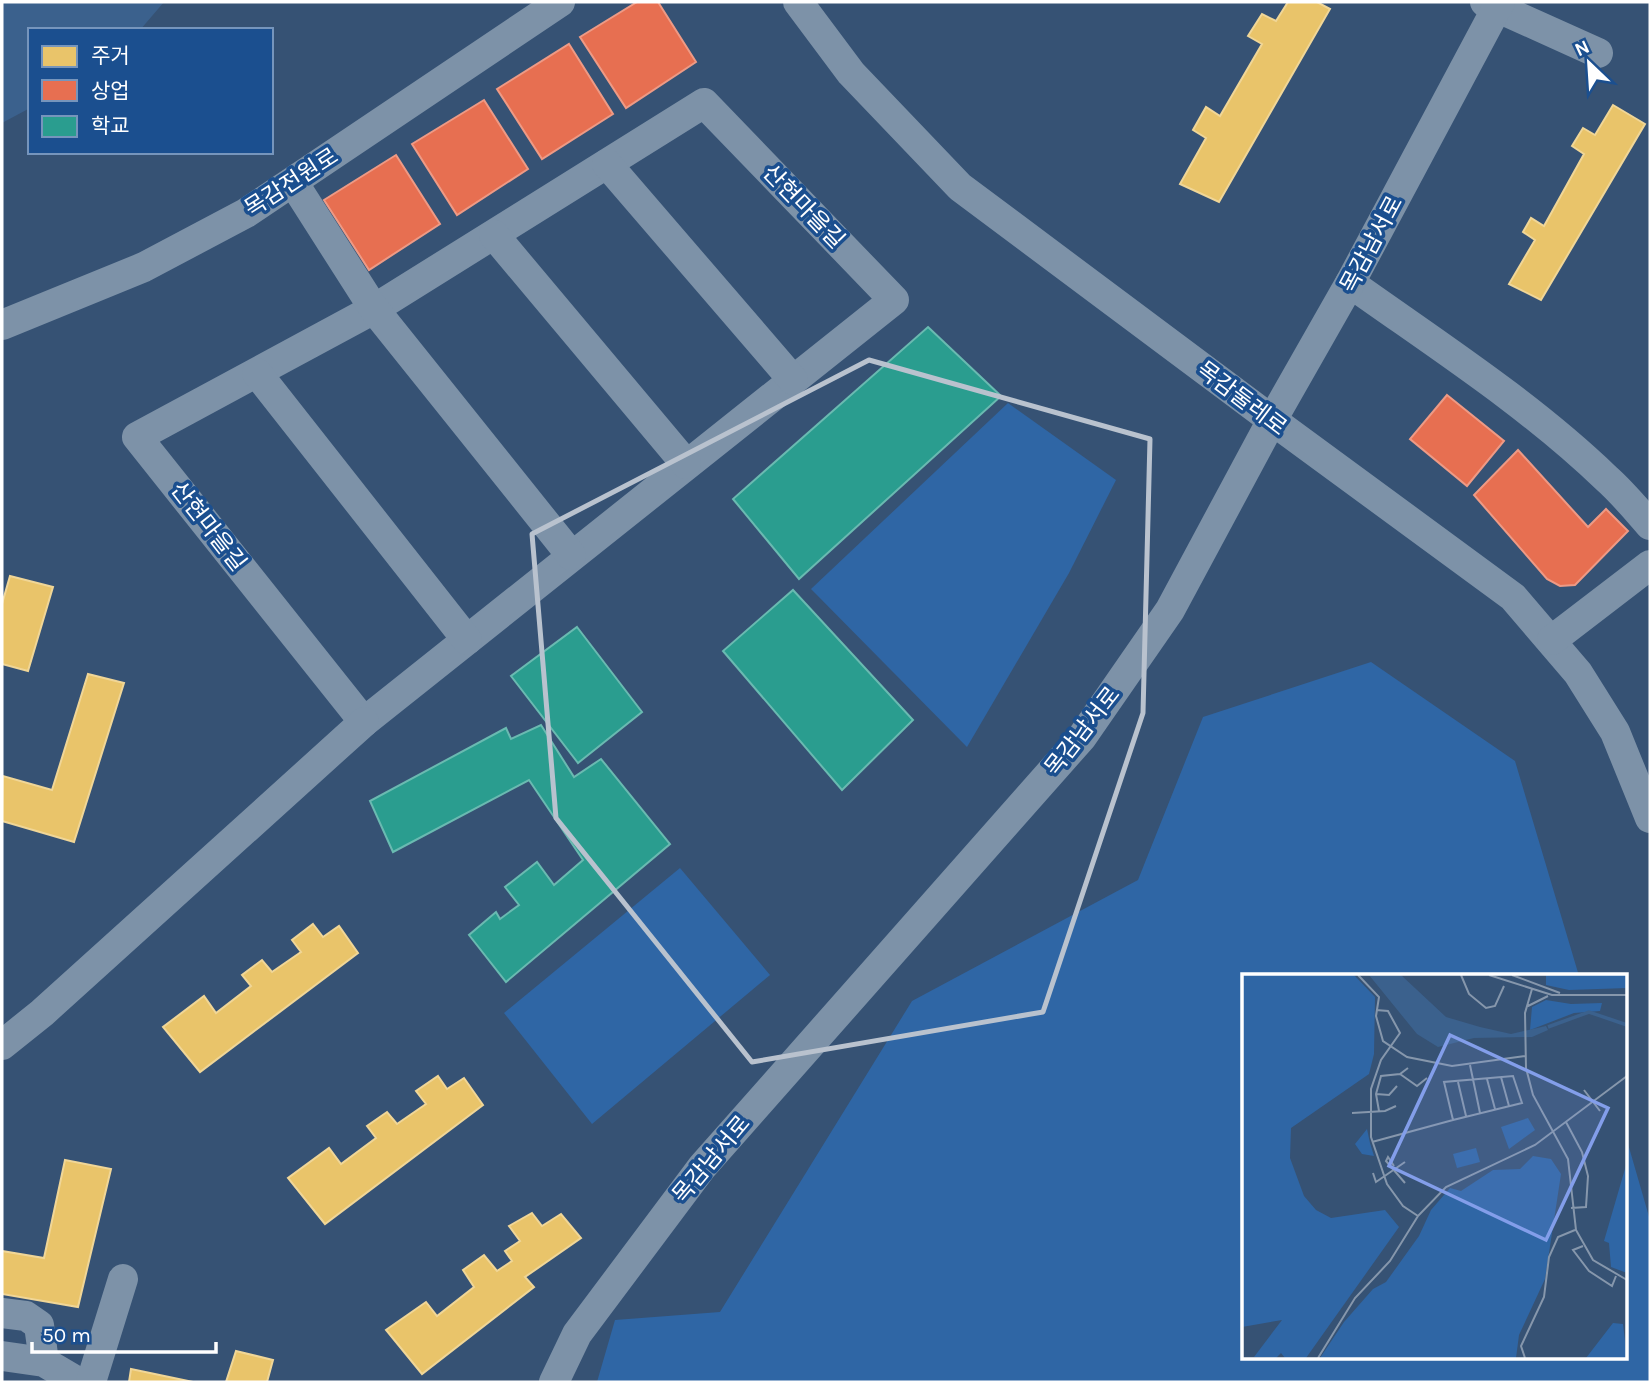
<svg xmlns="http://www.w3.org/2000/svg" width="1652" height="1384" font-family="Karla,'Noto Sans KR',sans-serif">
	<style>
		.green { fill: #2f66a5 }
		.water { fill: #3b618d }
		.homes { fill: #e9c46a; stroke: #f0d697; stroke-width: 2 }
		.shops { fill: #e76f51; stroke: #ee9a85; stroke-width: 2 }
		.schools { fill: #2a9d8f; stroke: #6abab1; stroke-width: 2 }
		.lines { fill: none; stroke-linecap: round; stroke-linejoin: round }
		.minor { stroke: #7d92a8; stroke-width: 30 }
		.marked { fill: none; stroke: #b9c2ce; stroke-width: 5; stroke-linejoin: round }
		.labels { text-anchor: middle; stroke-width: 7; stroke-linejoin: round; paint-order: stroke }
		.street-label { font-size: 23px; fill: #fff; stroke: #1b4f8f }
		.inset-river { fill: none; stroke: #3b618d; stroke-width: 3.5 }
		.inset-road { fill: none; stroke: #8697ac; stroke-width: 2 }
		.view { fill: #839eea; fill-opacity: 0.15; stroke: #839eea; stroke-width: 3.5 }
		.inset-edge { fill: none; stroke: #fff; stroke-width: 3.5 }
	</style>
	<rect width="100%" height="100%" fill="#365274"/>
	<g class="green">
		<polygon points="1008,403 1116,480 1069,573 967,747 811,589"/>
		<polygon points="1371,662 1515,761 1579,976 1244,976 1244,1358 1626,1358 1626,1137 1650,1220 1650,1382 597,1382 615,1320 720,1312 912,1001 1138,880 1203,717"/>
		<polygon points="680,868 770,975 592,1124 504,1013"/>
	</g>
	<polygon class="water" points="2,2 164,2 140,30 30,30 30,108 2,123"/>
	<g class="homes">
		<polygon points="1288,2 1317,2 1330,9 1219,202 1180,184 1206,138 1193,130 1206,107 1220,116 1262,44 1248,36 1262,14 1276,21"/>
		<polygon points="1613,105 1645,124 1541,300 1509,284 1535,240 1523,232 1531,218 1544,226 1584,154 1572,146 1583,128 1595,135"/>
		<polygon points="10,576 53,587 28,671 2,664 2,604"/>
		<polygon points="88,674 124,683 74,842 2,821 3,776 52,790"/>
		<polygon points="313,924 323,937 339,926 358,953 200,1072 163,1027 204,996 216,1013 251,986 242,975 262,960 272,972 301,952 292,940"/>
		<polygon points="438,1076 447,1089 464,1078 483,1105 325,1224 288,1178 329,1148 341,1164 376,1138 367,1126 387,1112 397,1124 426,1104 416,1091"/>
		<polygon points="65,1160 111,1169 78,1307 2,1294 2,1251 44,1258"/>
		<polygon points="532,1213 542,1226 561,1214 581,1238 525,1277 534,1287 422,1374 386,1330 426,1302 437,1316 474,1287 463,1270 484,1255 497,1271 512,1261 505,1251 520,1241 509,1226"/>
		<polygon points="236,1351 273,1360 267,1382 226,1382"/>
		<polygon points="131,1369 193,1382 129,1382"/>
	</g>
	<g class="shops">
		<polygon points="637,2 658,2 696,62 626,108 580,37"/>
		<polygon points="569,44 613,114 542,159 497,89"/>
		<polygon points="484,100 528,169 457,215 412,144"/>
		<polygon points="396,155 440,224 369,270 324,200"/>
		<polygon points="1447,395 1504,441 1467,486 1410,439"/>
		<polygon points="1518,450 1588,527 1606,509 1628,531 1575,585 1560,586 1547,579 1474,495"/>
	</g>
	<g class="schools">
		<polygon points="928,327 1001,396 799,579 733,499"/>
		<polygon points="793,590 913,720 842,790 723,651"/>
		<polygon points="577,627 642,712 578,763 511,676"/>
		<polygon points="541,725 574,777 601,759 670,844 506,982 469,935 496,912 500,919 519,905 505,887 537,862 554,885 583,860 529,780 393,852 370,801 506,728 511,739"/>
	</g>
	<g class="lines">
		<g class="minor">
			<polyline points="798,2 851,73 960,187 1272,420 1513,597 1578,673 1615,732 1650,818"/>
			<polyline points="1485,2 1598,53"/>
			<polygon points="704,103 894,300 364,722 137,437 374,309"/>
			<polyline points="607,164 793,380"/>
			<polyline points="293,182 374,309 571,555"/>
			<polyline points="494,235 686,464"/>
			<path d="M1350,283C1437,345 1529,404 1606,478C1622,492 1636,509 1650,525"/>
			<polyline points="2,325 144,267 246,213 560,2"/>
			<polyline points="257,373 467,640"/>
			<polyline points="1552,640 1650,565"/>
			<polyline points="2,1045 42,1013 364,722"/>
			<polyline points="2,1313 26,1316 39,1325 44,1362"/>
			<polyline points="2,1356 44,1362 78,1382"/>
			<polyline points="91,1382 123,1279"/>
			<polyline points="554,1382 577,1334 702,1167 1082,737 1170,610 1272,420 1350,283 1500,2"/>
		</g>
	</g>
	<path class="marked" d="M869,360L1150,439L1143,713L1043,1012L752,1062L556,818L532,534Z"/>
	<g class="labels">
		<g class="street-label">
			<text transform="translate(291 182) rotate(-33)" y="8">목감전원로</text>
			<text transform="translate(804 206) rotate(46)" y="8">산현마을길</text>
			<text transform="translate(1371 244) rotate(-62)" y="8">목감남서로</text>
			<text transform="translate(1242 398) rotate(37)" y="8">목감둘레로</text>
			<text transform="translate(209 526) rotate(52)" y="8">산현마을길</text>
			<text transform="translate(1082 731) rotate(-52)" y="8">목감남서로</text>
			<text transform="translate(711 1159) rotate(-50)" y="8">목감남서로</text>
		</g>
	</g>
	<g transform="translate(1242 974)">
		<rect width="385" height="385" fill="#365274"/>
		<path d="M0,1H112L133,23L132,80L127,100L49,154L48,184L62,222L74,236L89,244L143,236L157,253L64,384H43L39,379L34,384L12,383L40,346L0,353ZM304,1H385V14L327,16L304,11ZM304,26L329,30L360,29L358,37L332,39L288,56L290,33ZM286,144L293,156L267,175L259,153ZM125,155L128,169L132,182L120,180L113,170ZM234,174L238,188L215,194L211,180ZM291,182L309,185L319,200L303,305L277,361L274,384H78L102,348L131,315L144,308L177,262L189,236L208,214L219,217L251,196L278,195ZM385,188V299L369,293L367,269L362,267ZM371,349L381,350L385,384H344Z" fill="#2f66a5"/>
		<path d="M127,1H159L204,43L238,53L269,60L304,52L306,56L290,63L232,64L196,73L175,60Z" fill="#3b618d"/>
		<path class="inset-river" d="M306,53L347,38L385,51"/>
		<path class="inset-road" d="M116,1L137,23L134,42L141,67L165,83L210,92L283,82M219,1L227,20L244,34L253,32L262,12M247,1L310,21H385M270,1L318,19M290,15L283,39L284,94L291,121L326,185L334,256L351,286L385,306M286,32L306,22M134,36L146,37L158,59L139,86L129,115V163L145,210L161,232L176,242L204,213L293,171L385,102M228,91L238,139M158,100L175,112L185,104M271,102L280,129L211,146L202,108ZM259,103L267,132M245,105L253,135M216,108L224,142M342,116L358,137M134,120L147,121L155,112M137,137L134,120L139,102L158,100L166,94M110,139L143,137L154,132M324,148L340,178L346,202L344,233L329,234M130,168L211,146M152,192L146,183L144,187L163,209M131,199L134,208L163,188M341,272L331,276L347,297L370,312L374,302M76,384L113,324L148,287L176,242M283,384L279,372L302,323L307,283L316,263L333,256"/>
		<path class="view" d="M208,61L366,134L304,266L147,192Z"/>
		<rect width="385" height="385" class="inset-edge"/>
	</g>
	<rect width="1652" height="1384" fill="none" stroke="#ffffff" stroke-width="7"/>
	<rect x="28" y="28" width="245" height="126" fill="#1b4f8f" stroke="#7695bc" stroke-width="2"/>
	<rect x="42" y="46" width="35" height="21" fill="#e9c46a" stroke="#7695bc" stroke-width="2"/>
	<text x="91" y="63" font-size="21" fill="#ffffff">주거</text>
	<rect x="42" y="80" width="35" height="21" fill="#e76f51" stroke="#7695bc" stroke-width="2"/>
	<text x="91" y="98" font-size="21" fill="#ffffff">상업</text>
	<rect x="42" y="116" width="35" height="21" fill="#2a9d8f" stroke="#7695bc" stroke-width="2"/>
	<text x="91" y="133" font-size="21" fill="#ffffff">학교</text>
	<g transform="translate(1589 63) rotate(335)" stroke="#1b4f8f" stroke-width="5" paint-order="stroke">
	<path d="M0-5L12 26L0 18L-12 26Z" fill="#ffffff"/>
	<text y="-10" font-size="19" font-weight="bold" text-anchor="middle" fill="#ffffff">N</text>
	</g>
	<path d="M32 1342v10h184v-10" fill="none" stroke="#ffffff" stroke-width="3.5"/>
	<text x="42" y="1342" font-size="21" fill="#ffffff" stroke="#1b4f8f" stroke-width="5" paint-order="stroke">50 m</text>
</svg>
